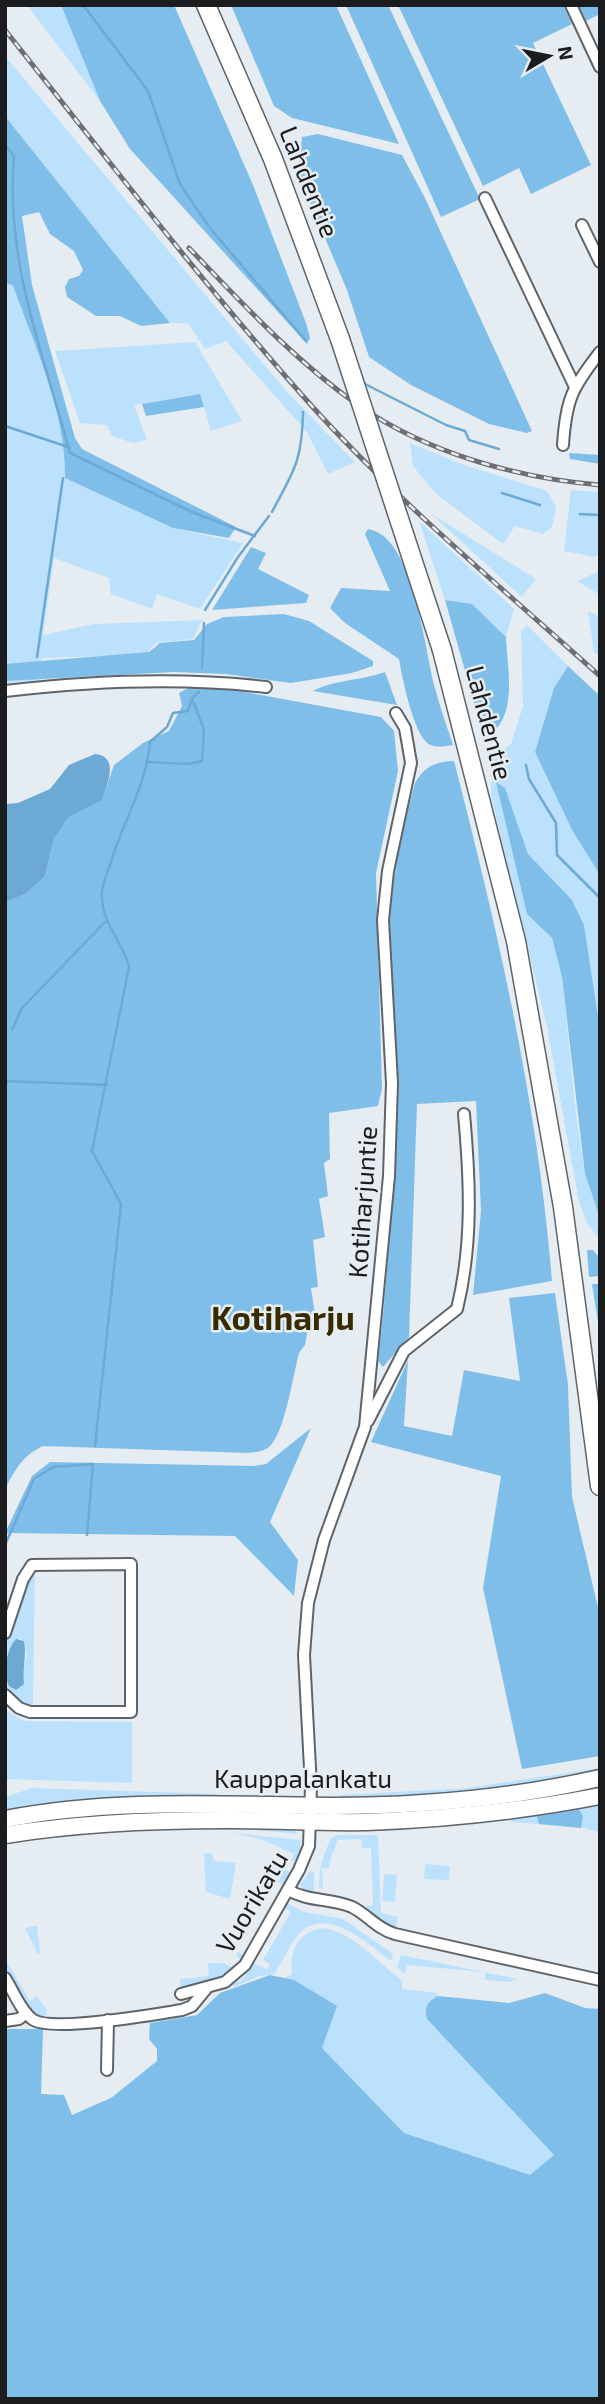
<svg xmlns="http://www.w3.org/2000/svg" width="605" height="2404" font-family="'Exo 2',sans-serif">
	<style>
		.green { fill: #bce1fd; fill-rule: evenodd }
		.forest { fill: #80beea }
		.water { fill: #6ca9d4 }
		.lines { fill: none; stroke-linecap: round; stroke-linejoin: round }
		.stream { stroke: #6ca9d4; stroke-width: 2.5 }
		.minor-casing { stroke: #5f6469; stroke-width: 14 }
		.secondary-casing { stroke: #5f6469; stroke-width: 19 }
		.trunk-casing { stroke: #5f6469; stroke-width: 21 }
		.minor { stroke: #fff; stroke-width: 10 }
		.secondary { stroke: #fff; stroke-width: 16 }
		.trunk { stroke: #fff; stroke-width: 18 }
		.rail-casing { stroke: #6c7074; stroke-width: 5 }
		.rail { stroke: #e6edf2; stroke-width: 2.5; stroke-dasharray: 8; stroke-linecap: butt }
		.trunk-bridge-casing { stroke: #5f6469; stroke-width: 21; stroke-linecap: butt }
		.trunk-bridge { stroke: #fff; stroke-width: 18 }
		.labels { text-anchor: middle; stroke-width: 5; stroke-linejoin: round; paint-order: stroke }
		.street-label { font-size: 26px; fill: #1a1c1e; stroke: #e6edf2 }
		.district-label { font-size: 33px; font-weight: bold; fill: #382b00; stroke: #e6edf2 }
	</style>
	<rect width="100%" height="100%" fill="#e6edf2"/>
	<g class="green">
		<polygon points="27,5 61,5 100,101"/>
		<polygon points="5,56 287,392 355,462 328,474 307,432 226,341 205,349 188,323 170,323 5,116"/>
		<path d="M5,282L13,286C35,347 66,412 65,478L173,528L243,543L200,609L157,594L152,609L111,594L109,578L54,558L43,635L94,624L202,620L193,639L156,643L144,655L42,658L39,680L5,683Z"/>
		<polygon points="195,342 242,421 211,431 200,394 134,405 147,440 133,443 112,436 107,425 80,423 55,351"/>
		<polygon points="410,443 464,465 547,491 556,507 552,527 543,534 515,526 503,544 435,493 413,466"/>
		<polygon points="571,490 600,492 600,554 594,557 564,551"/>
		<polygon points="430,513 536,579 522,597"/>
		<polygon points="419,521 514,609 506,637 472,604 445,600"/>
		<polygon points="600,571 600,595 577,581"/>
		<polygon points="588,611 600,616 600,657 594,652"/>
		<polygon points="527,625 568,666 554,688 535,752 572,830 600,875 600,1029 584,925 572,900 528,854 505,788 527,914 552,938 562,977 576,1115 585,1174 600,1218 600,1240 587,1223 579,1202 547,1027 491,796 492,758 511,744 523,706 521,631"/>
		<path d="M35,1573L33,1703V1707L17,1701L5,1689V1643L25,1585ZM19,1638L24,1641L27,1656L22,1673L9,1653Z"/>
		<polygon points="5,1710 25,1721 132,1722 132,1783 5,1779"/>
		<path d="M600,1768V1773C512,1790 424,1796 336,1800L340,1795L467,1788Z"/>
		<polygon points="32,1788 220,1794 200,1798 48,1802 5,1810 5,1797"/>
		<polygon points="600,1803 600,1832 579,1827 511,1822 509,1819"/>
		<polygon points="291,1827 298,1834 254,1830 150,1828"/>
		<polygon points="233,1833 301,1840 299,1860 291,1861 294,1854 263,1840"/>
		<path d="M338,1835H378L381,1913L398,1917L396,1929L368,1911L367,1906L373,1905L371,1848H362L361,1839L337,1840C337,1847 329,1856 329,1868H322L323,1889L319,1887C319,1870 323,1853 332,1837Z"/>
		<polygon points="212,1853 214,1861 236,1863 230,1899 206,1892 204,1854"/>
		<polygon points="425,1864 450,1866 449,1880 424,1879"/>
		<polygon points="285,1869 292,1874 241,1961 236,1955 238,1952 244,1955 284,1886 278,1882"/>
		<polygon points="310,1871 314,1872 314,1895 304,1892 300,1885"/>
		<polygon points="384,1874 397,1875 395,1902 382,1901"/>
		<path d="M287,1903L304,1912L343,1919L392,1953L393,1959L389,1960C366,1942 324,1904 297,1936C288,1947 283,1962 274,1974L260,1976L234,1987L232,1983L241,1981L253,1963L267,1969L270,1964L263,1960L291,1912L284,1907Z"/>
		<polygon points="37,1926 40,1952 38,1955 25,1928"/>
		<path d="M323,1928C353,1932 379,1963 402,1981V1989L437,1993L438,1996C427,2002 424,2007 427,2019L554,2155L531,2176L404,2133L322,2048L336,2007L306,1988L283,1979L292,1974C289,1950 298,1932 323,1928Z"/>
		<polygon points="401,1955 517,1979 510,1982 485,1980 485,1972 407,1965 405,1973 402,1972 397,1967"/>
		<path d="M5,1959L30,2001L37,1996L47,2010L45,2016L41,2018C24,2008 5,1977 5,1959Z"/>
		<polygon points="208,1963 224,1963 233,1968 216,1981 181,1989 180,1979 209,1976"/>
	</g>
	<g class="forest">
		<polygon points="61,5 174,5 253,185 306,323 310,338 307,344 130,149 100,101"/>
		<polygon points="231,5 336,5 399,144 292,118 274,106"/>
		<polygon points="346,5 388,5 480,199 441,217"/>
		<polygon points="398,5 563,5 572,24 533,43 591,165 531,194 519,168 483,186"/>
		<polygon points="578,5 600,5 600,14 584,22"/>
		<path d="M5,116L170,323L141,326L120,316H96L67,297L65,287L69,279L79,276L83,270L74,251L50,234L39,212L22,216L32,285L75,438L82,449L236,527L229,538L173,528L65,478C66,412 35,347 13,286L5,282Z"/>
		<polygon points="318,134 402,155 425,198 532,431 527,433 489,424 411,385 369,357 347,290 298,174 302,137"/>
		<polygon points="200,394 204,407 146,416 142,404"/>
		<polygon points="569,453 600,455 600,464 570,459"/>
		<path d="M368,529C414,535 425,653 435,688C440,708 447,726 453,745C447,746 437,748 431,745C414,739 402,676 399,659L345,623L330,608L341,588L390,591L365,534Z"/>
		<polygon points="251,547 266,553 258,569 309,595 306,603 212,610"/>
		<path d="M445,600L472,604L506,637C507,665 518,714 491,733L485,731L479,720Z"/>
		<polygon points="284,614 309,621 373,661 373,666 352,673 291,683 226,674 174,672 5,681 5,664 149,652 160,643 194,640 207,624 224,617"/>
		<polygon points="568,666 600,696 600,875 572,830 535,752 554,688"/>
		<path d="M385,672L397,705L313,691C329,681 363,680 385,672Z"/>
		<path d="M190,687L223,688L381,717L394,731L398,771L376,873L382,1089L378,1106L329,1113L330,1159L324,1163L328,1196L319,1199L325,1237L313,1240L318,1287L311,1288L316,1321L309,1322L305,1345L299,1353C293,1375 285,1433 269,1447C263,1452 255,1452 248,1453L43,1446C23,1455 15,1470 5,1489V903L27,893L45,876L54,839L68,818L102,800L114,765L143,743L169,731L182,706L179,693Z"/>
		<path d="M454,761C498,931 538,1105 552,1281L473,1295L481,1211L476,1101L417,1104L409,1337L383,1367L378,1361C391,1255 394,1149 396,1042C396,1013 391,985 390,956C387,898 400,838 415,783C425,766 434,762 454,761Z"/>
		<polygon points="496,782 505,788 528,854 572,900 584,925 600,1029 600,1218 585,1174 562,977 552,938 527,914"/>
		<polygon points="587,1250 593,1250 600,1258 600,1276 589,1277"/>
		<polygon points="592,1284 600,1284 600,1335"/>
		<polygon points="555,1293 568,1385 572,1497 600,1616 600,1756 522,1769 483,1588 501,1476 371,1442 408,1360 404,1426 452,1436 464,1370 520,1381 509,1298"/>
		<polygon points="311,1428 270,1522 298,1560 294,1596 235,1536 5,1533 32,1476 50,1462 254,1466 266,1464"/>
		<polygon points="579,1810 583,1816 581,1828 539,1824 537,1816"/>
		<path d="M270,1975L294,1980L337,2006L322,2048L404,2133L530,2175L554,2155L427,2019C424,2007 427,2002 438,1996L509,2003L545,1993L585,2008L600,2009V2399H5V2029H43L41,2094L64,2095L72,2115L111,2098L157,2061V2049L149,2039L150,2023L197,2015L220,1993Z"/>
	</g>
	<g class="water">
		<path d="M95,754C120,756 107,785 102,800L68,818L54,839L45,876L27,893L5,903V804L18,803L50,789L69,765Z"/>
		<path d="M16,1639L24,1641C27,1656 22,1668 24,1684L16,1690L9,1686C3,1672 6,1650 16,1639Z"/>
	</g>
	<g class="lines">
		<g class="stream">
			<polyline points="83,5 148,91 180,184 209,227 305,340"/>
			<path d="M5,145L14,156C5,263 43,352 70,453L192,512L255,536"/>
			<polyline points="363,383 446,425 465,431 469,440 499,449"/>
			<polyline points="5,426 68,447"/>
			<polyline points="502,493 540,505"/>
			<path d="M272,512C294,470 302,462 303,412"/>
			<polyline points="580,514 600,515"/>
			<polyline points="205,610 238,557 269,516"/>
			<polyline points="37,657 63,478"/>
			<polyline points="202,668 204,623"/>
			<polyline points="149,762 188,764 202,761 204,730 192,698 199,692"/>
			<polyline points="526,765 529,779 556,823 557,855 600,898"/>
			<polyline points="12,1030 22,1008 105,922"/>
			<polyline points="5,1081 107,1085"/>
			<path d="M95,1446L121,1204L92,1151L129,967C122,938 100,924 102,891C103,883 107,873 110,865C122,823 147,785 150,742L167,727L173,713L188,711L192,698"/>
			<polyline points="5,1545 34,1479 53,1467 93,1464 87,1535"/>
			<polyline points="5,1568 5,1571"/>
		</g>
		<g class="minor-casing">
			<g id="minor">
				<polyline points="571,5 600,67"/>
				<polyline points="485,198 574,385"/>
				<polyline points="582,225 600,262"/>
				<path d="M563,445C566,399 572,388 600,352"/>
				<path d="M5,691C91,681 180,677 266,687"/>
				<path d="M368,1421L404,1351L457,1309C473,1244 470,1180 464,1114"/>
				<polyline points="5,1633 23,1579 32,1565 131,1564 131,1712 30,1712 19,1708 5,1695"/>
				<path d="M288,1890C309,1902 331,1898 352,1907C368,1915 377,1929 395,1934L600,1980"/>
				<path d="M5,1978C13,1990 20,2010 32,2019C50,2033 156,2014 182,2010L192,2006L206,1989"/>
				<polyline points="181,1994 225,1982 245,1965 299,1870 309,1846 311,1787 304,1655 308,1603 324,1540 365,1427 389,1176 392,1083 383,920 388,871 411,763 405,728 396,713"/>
				<polyline points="5,2021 19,2019 26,2013"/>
				<polyline points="107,2070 108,2020"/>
			</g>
		</g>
		<g class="secondary-casing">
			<g id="secondary">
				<path d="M5,1819C113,1798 221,1805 330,1806C420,1806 512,1798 600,1778"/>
				<path d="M5,1835C79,1823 153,1820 228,1820C274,1820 321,1823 367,1822C445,1819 523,1811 600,1796"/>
			</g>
		</g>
		<g class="trunk-casing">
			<g id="trunk">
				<polyline points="206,5 273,159 340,339"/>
				<polyline points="442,650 516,941 563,1207 600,1486"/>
			</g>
		</g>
		<use href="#minor" class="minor"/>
		<use href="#secondary" class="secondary"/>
		<use href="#trunk" class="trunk"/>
		<g class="rail-casing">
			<g id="rail">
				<path d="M5,30C105,156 203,284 310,404C398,502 502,588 600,676"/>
				<path d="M189,248C242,303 295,361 358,405C427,453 517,478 600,485"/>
			</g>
		</g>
		<use href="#rail" class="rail"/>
		<g class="trunk-bridge-casing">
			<polyline id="trunk-bridge" points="340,339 442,650"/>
		</g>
		<use href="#trunk-bridge" class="trunk-bridge"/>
	</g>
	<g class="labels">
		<g class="street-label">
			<text transform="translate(309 182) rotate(68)" y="9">Lahdentie</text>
			<text transform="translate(489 723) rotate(75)" y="9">Lahdentie</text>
			<text transform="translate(363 1202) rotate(-86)" y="9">Kotiharjuntie</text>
			<text x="303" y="1788">Kauppalankatu</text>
			<text transform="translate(252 1902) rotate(-59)" y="9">Vuorikatu</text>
		</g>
		<g class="district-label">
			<text x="283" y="1330">Kotiharju</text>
		</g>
	</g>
	<rect width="605" height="2404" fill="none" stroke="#1a1c1e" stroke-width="14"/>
	<g transform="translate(549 56) rotate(80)" stroke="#e6edf2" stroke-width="5" paint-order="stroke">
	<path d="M0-5L12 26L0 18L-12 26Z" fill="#1a1c1e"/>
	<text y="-10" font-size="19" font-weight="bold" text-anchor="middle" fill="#1a1c1e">N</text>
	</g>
</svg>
